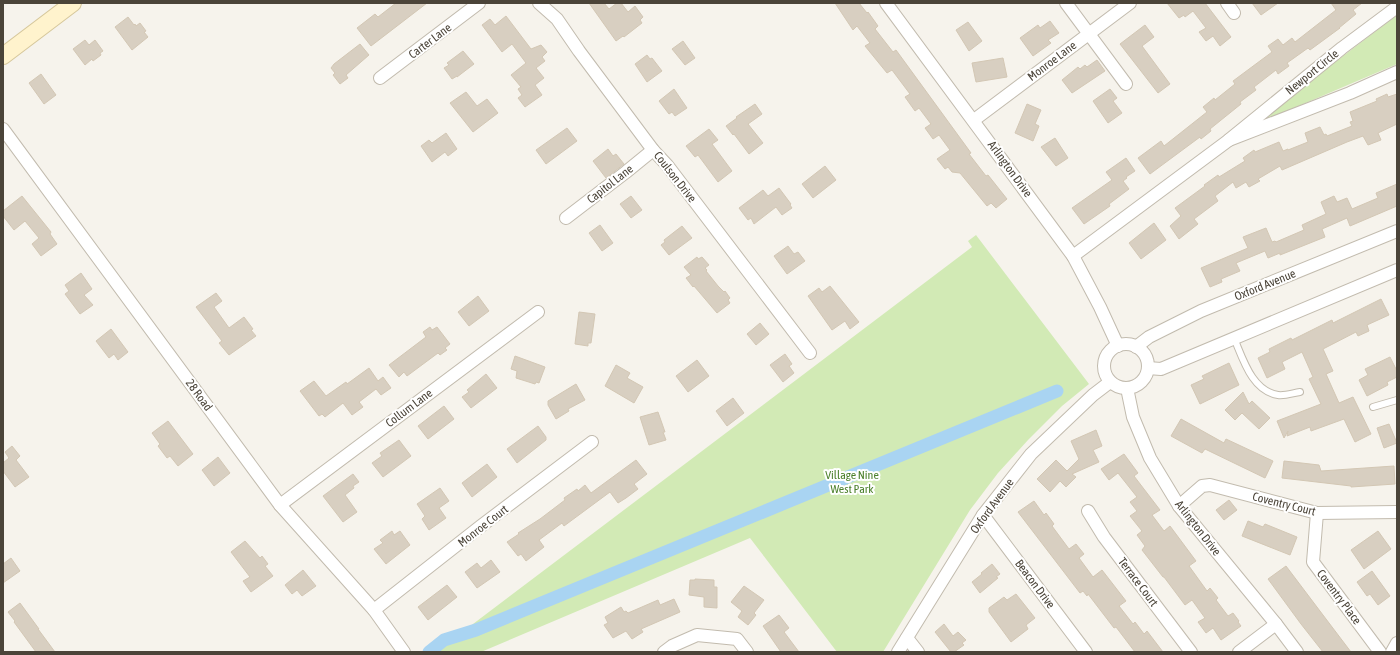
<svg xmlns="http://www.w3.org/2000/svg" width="1400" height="655" font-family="'Asap Condensed',sans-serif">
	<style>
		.green { fill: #d2eab5 }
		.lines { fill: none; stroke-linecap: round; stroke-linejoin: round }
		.canal { stroke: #a9d4f2; stroke-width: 13 }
		.building { fill: #d8cfc1; stroke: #d3c7b4 }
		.lane-casing { stroke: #c2bbae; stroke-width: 8 }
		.street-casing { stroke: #c2bbae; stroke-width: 14 }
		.secondary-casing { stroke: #d6c79b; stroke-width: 18 }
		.lane { stroke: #fff; stroke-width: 6 }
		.street { stroke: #fff; stroke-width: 12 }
		.secondary { stroke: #fff3cd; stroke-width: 16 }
		.labels { text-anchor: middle; stroke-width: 4; stroke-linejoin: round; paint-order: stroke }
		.street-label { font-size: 12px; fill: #4b4439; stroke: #fff }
		.park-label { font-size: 12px; fill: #4a7f2a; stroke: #fff }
	</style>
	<rect width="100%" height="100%" fill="#f6f3ec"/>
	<g class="green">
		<polygon points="1397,15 1397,64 1268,119 1268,113"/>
		<polygon points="976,235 1089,384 1062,406 1028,440 998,473 970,510 883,652 837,652 750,538 481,652 436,652 972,247 968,241"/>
	</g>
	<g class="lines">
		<polyline class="canal" points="429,652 444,640 476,630 1057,391"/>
	</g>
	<g class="building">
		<polygon points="396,3 427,3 371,46 357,28 375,14 378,17"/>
		<polygon points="589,3 604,3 609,9 617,3 621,3 628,12 635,6 643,17 640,20 642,23 624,37 623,36 616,41"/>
		<polygon points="835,3 859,3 867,13 868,12 878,26 875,29 893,52 896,50 971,153 969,154 986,176 988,175 1007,199 996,208 991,203 987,206 960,173 952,172 948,167 945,169 937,159 950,150 939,135 933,139 925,128 931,124 919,108 915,111 905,97 910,94 892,70 887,73 865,46 870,43 857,26 853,30"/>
		<polygon points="1167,3 1205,3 1231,37 1220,46 1213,36 1206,41 1199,32 1206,28 1193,11 1185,17 1184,15 1179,18"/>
		<polygon points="1252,3 1278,3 1261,15"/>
		<polygon points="1331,3 1362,3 1353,10 1356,14 1339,28 1340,28 1310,50 1308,48 1287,63 1289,66 1278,74 1276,70 1254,87 1256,90 1240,102 1241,104 1210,129 1211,131 1201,139 1200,137 1150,174 1138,158 1161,141 1164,146 1207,112 1203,107 1214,98 1215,100 1235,84 1233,81 1272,52 1268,46 1278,39 1283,45 1292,38 1295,42 1336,10"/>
		<polygon points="506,16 531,49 541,45 547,52 542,57 545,61 536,68 544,78 535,85 542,95 525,107 518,98 522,95 518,89 521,87 511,75 526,63 512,44 502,52 482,25 490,19 495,25"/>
		<polygon points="128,17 134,25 135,24 136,26 140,23 146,31 144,32 148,37 132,50 115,27"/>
		<polygon points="1050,21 1059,33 1048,40 1051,43 1033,56 1020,38 1038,25 1040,28"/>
		<polygon points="968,22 982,41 969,51 956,30"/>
		<polygon points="1145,25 1154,37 1142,46 1170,84 1158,93 1120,44"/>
		<polygon points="85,40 89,45 95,40 103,51 100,53 101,55 93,61 92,59 85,65 73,49"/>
		<polygon points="683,41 695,58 685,65 672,49"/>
		<polygon points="360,44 369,55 346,75 348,78 340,84 333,75 335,73 331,68 334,64"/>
		<polygon points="463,51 474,64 457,77 457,76 452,79 444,68 449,65 447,63"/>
		<polygon points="647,55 650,59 652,58 662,71 647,82 635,64"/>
		<polygon points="1003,58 1007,77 976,82 972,63"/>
		<polygon points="1097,60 1105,71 1072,93 1062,80 1078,67 1080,69 1085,65 1087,67"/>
		<polygon points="41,74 56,95 44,104 29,83"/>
		<polygon points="674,89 687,108 675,116 672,112 669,114 659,101"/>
		<polygon points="1110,89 1117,98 1113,101 1122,113 1108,123 1093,101"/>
		<polygon points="466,92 477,106 487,99 498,113 473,132 450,103"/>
		<polygon points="1387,94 1388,97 1397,94 1397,124 1378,133 1381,140 1368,145 1363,136 1347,142 1282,170 1280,166 1258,179 1260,181 1249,187 1246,182 1236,188 1233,182 1215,196 1218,201 1194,219 1198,224 1179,239 1170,226 1181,216 1175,208 1205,186 1204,185 1218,175 1219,177 1245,161 1243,158 1254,150 1255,152 1279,142 1283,151 1288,149 1288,150 1308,142 1305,133 1320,127 1324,135 1326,134 1327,136 1352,126 1350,122 1353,121 1350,112 1377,101 1376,99"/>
		<polygon points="755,104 762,114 748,124 763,143 749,154 734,134 733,135 726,126 737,118 736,117"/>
		<polygon points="1027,104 1041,110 1035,124 1039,126 1033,141 1015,133"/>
		<polygon points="567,128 577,141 546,164 536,150"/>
		<polygon points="709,129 718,140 712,144 732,171 718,182 698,155 695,157 686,146"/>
		<polygon points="446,133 457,149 448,156 445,152 432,162 421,146 429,140 432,143"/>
		<polygon points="1055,138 1068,158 1056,166 1041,147"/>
		<polygon points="608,149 613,156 616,154 624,164 606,178 593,161"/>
		<polygon points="1126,158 1135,171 1126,177 1127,178 1123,181 1129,189 1109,204 1110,206 1084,224 1072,208 1112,180 1106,172"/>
		<polygon points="825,166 836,180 813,198 802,184"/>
		<polygon points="1397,184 1397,206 1350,226 1347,218 1322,229 1325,237 1280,255 1280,253 1268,258 1265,251 1236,263 1240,271 1221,279 1222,282 1210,287 1201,268 1248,248 1243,237 1266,228 1272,242 1275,241 1276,242 1304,230 1302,225 1326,214 1321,202 1334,196 1337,202 1347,198 1352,209 1378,198 1376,193"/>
		<polygon points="779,188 791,204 790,205 792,208 782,215 776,207 754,224 751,218 748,220 739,208 763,190 768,196"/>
		<polygon points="22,196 51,232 50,234 57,244 41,256 32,244 39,238 25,221 14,230 3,216 3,211"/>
		<polygon points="631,196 642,210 631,218 620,204"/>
		<polygon points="1154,223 1166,240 1141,259 1129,243"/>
		<polygon points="600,225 613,243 602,251 589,233"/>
		<polygon points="682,226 692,238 669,255 661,245 665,242 664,240"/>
		<polygon points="788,246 794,254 798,252 805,261 787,274 774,256"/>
		<polygon points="697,257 698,259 702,257 709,265 705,268 707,270 706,271 718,286 724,292 725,291 730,298 728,300 730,303 717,313 694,286 693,287 686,278 691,275 684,267"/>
		<polygon points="81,273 92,289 84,295 93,305 80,314 65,294 69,291 65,285"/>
		<polygon points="830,286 859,322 850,329 845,321 832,330 808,296 819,288 822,292"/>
		<polygon points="216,293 222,301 214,307 229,328 244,317 253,329 251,330 256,336 229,355 219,343 222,341 196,307"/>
		<polygon points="478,296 489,311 469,326 458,312"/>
		<polygon points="1381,299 1389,315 1367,325 1369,331 1358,336 1356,332 1323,349 1333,371 1326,374 1339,403 1353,397 1371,434 1355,442 1344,419 1311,431 1310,427 1287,436 1288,431 1284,438 1277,421 1321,404 1309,379 1313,377 1302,352 1282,362 1285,369 1267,378 1258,358 1270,352 1269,349 1291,338 1292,340 1332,320 1333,323"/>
		<polygon points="579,312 595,314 591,343 588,343 588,346 575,344"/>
		<polygon points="760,323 769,334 756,345 747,334"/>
		<polygon points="430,327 432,330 437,327 450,344 445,348 447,350 440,355 438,353 407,376 404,372 399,377 389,365 426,337 423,332"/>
		<polygon points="111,329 128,352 118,360 114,354 109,358 96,341"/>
		<polygon points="785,354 792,364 789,366 794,373 783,382 770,365"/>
		<polygon points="515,356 545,367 539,383 536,382 535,384 516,378 517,371 511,369"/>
		<polygon points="1390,357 1397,371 1397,377 1387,382 1388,385 1367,396 1359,380 1368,375 1365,369"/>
		<polygon points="697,360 709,376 688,392 676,376"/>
		<polygon points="1229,363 1239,385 1200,404 1191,385 1204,379 1202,376"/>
		<polygon points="616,365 630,373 627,378 643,387 634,403 605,386"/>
		<polygon points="369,368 378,381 383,377 391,388 381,395 376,389 359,402 363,407 352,415 343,403 325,417 322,414 319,416 300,391 314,381 326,396 346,382 347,384"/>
		<polygon points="486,374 497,388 471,408 462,397 469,392 467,390"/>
		<polygon points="576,384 585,400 568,409 569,411 556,419 548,405 548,401"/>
		<polygon points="1243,392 1249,404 1252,401 1270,418 1259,429 1242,413 1235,420 1225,410"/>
		<polygon points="733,398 744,413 727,426 716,411"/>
		<polygon points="444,406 454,419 428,439 418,426"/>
		<polygon points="658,412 665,432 663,432 666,440 649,445 640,417"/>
		<polygon points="1181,419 1224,443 1226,439 1273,461 1265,478 1205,449 1202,453 1171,436"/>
		<polygon points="168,421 193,454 178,466 170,456 167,458 158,446 160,444 152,433"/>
		<polygon points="1389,424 1397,443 1384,448 1377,428"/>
		<polygon points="538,426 546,437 546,440 517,463 507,449"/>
		<polygon points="1096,430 1102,446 1093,450 1099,462 1072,474 1076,477 1066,487 1060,481 1050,492 1037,479 1056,460 1067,471 1079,459 1071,441"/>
		<polygon points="399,440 411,456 383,477 372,463 382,456 380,453"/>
		<polygon points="12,446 20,456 16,460 29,477 15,487 3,471 3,463 9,458 5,452"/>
		<polygon points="1124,454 1138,473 1134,476 1160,510 1152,515 1164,531 1170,526 1196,561 1189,566 1207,591 1210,588 1218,598 1216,600 1228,616 1233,613 1239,621 1238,622 1241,626 1221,640 1213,628 1206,633 1198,622 1205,618 1192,600 1185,605 1164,577 1163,577 1142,550 1145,546 1137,535 1142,531 1130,516 1137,511 1130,502 1137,497 1118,473 1109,480 1101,469"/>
		<polygon points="218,457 230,473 214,486 202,470"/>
		<polygon points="636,460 647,474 634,484 638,489 626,498 618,503 610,492 564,526 562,523 539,540 544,547 526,561 521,554 518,556 507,542 519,534 518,533 540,519 565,500 564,498 577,489 578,491 585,485 591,493"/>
		<polygon points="1284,461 1319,465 1321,471 1394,466 1395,484 1351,487 1351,486 1282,478"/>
		<polygon points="487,464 497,477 472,497 462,483"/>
		<polygon points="353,474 359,482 353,486 354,488 345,495 357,512 343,522 323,496"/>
		<polygon points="440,488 449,501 439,508 446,518 429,530 422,519 425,516 417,504"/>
		<polygon points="1229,500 1237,510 1224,520 1216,510"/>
		<polygon points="1034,501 1044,515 1046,513 1054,524 1052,526 1069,549 1076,544 1084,554 1079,558 1093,577 1102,570 1126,601 1119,606 1133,624 1135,622 1144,634 1147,631 1163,652 1135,652 1116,627 1114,628 1088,594 1087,596 1083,591 1080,593 1018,512"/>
		<polygon points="1248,521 1263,527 1265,524 1297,537 1290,555 1242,536"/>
		<polygon points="392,531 394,535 400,531 410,545 386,564 374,549 383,543 380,540"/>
		<polygon points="1378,531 1391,549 1364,569 1351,550"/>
		<polygon points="245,541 260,558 262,556 268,564 265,566 273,576 251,592 243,581 250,577 231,552"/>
		<polygon points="11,558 20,571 3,583 3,564"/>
		<polygon points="491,560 500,572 477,588 465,572 477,563 481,568"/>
		<polygon points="992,564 1000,574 996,577 998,578 980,593 972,582 982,574 981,573"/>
		<polygon points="1286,566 1326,619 1351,652 1323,652 1301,624 1268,579"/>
		<polygon points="303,570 316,586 302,596 297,590 292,594 285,585"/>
		<polygon points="1372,571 1390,596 1378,605 1370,594 1367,596 1357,582"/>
		<polygon points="695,579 714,580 714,587 717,587 717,608 704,607 704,597 689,595 690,580 695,580"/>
		<polygon points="447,585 457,597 428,620 418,607"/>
		<polygon points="744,586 764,600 754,613 756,615 748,625 738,617 742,611 731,602"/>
		<polygon points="1016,594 1035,618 1026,625 1028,629 1011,642 989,612 989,608 1004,597 1007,600"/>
		<polygon points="674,599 680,612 641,629 643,632 632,639 626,631 613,638 604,625 608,623 605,617 621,607 624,612 626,611 628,613 658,600 660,605"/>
		<polygon points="20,603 39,629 38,629 55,652 36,652 14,622 15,621 8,612"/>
		<polygon points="779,615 789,628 784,632 799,652 781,652 763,626"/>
		<polygon points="944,624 953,636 958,632 966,640 962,643 964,645 954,652 951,652 935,632"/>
	</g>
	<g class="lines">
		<g class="lane-casing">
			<g id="lane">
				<path d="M1234,338C1243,359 1252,391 1278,395C1285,396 1293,393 1300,392"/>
				<polyline points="1373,407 1397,400"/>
			</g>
		</g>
		<g class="street-casing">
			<g id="street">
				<polyline points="539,3 557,19 579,51 653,150 667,165 810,353"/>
				<polyline points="886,3 1073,256 1100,307 1118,346"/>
				<polyline points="1066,3 1126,84"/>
				<polyline points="1227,3 1234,13"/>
				<polyline points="1397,7 1342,48 1229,140 1350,93 1397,72"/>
				<polyline points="380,78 479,3"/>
				<polyline points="974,120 1130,3"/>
				<polyline points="3,129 280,505 374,610 404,652"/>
				<polyline points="566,218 626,172 653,150"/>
				<polyline points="1073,256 1229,140"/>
				<circle cx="1126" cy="366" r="22"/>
				<polyline points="1136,347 1149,337 1201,311 1397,231"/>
				<polyline points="1148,368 1161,369 1397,270"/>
				<polyline points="1127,388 1133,417 1150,458 1179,506 1276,624 1297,652"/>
				<polyline points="280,505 538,312"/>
				<polyline points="1179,506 1202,486 1210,485 1317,513 1397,512"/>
				<polyline points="1088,511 1104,537 1191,652"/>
				<polyline points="1317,513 1313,562 1380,652"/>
				<polyline points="983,515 1086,652"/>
				<polyline points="374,610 481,526 592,442"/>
				<polyline points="907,638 918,652"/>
				<polyline points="664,652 672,646 697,635 737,639 747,652"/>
				<polyline points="898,652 983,515 1031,454 1093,395 1110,382"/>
				<polyline points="1239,652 1276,624"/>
				<polyline points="1392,652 1397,643"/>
			</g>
		</g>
		<g class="secondary-casing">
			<polyline id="secondary" points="3,56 73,3"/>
		</g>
		<use href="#lane" class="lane"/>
		<use href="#street" class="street"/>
		<use href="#secondary" class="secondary"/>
	</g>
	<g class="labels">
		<g class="street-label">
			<text transform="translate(430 41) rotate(-37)" y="4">Carter Lane</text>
			<text transform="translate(1052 61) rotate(-37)" y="4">Monroe Lane</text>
			<text transform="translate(1312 72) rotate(-39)" y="4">Newport Circle</text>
			<text transform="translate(1010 169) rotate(54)" y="4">Arlington Drive</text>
			<text transform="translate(675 177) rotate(52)" y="4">Coulson Drive</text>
			<text transform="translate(610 184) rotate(-38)" y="4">Capitol Lane</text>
			<text transform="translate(1265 285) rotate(-22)" y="4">Oxford Avenue</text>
			<text transform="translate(199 395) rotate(54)" y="4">28 Road</text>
			<text transform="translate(409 408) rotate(-37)" y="4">Collum Lane</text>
			<text transform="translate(1284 504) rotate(14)" y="4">Coventry Court</text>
			<text transform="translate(992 506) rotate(-54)" y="4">Oxford Avenue</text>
			<text transform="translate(483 526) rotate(-38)" y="4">Monroe Court</text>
			<text transform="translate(1198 528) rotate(52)" y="4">Arlington Drive</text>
			<text transform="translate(1138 582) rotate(53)" y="4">Terrace Court</text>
			<text transform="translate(1035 584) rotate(53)" y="4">Beacon Drive</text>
			<text transform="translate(1339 597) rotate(53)" y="4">Coventry Place</text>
		</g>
		<g class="park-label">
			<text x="852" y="479">Village Nine<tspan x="852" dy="14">West Park</tspan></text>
		</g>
	</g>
	<rect width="1400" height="655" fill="none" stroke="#4b4439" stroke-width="8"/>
</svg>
